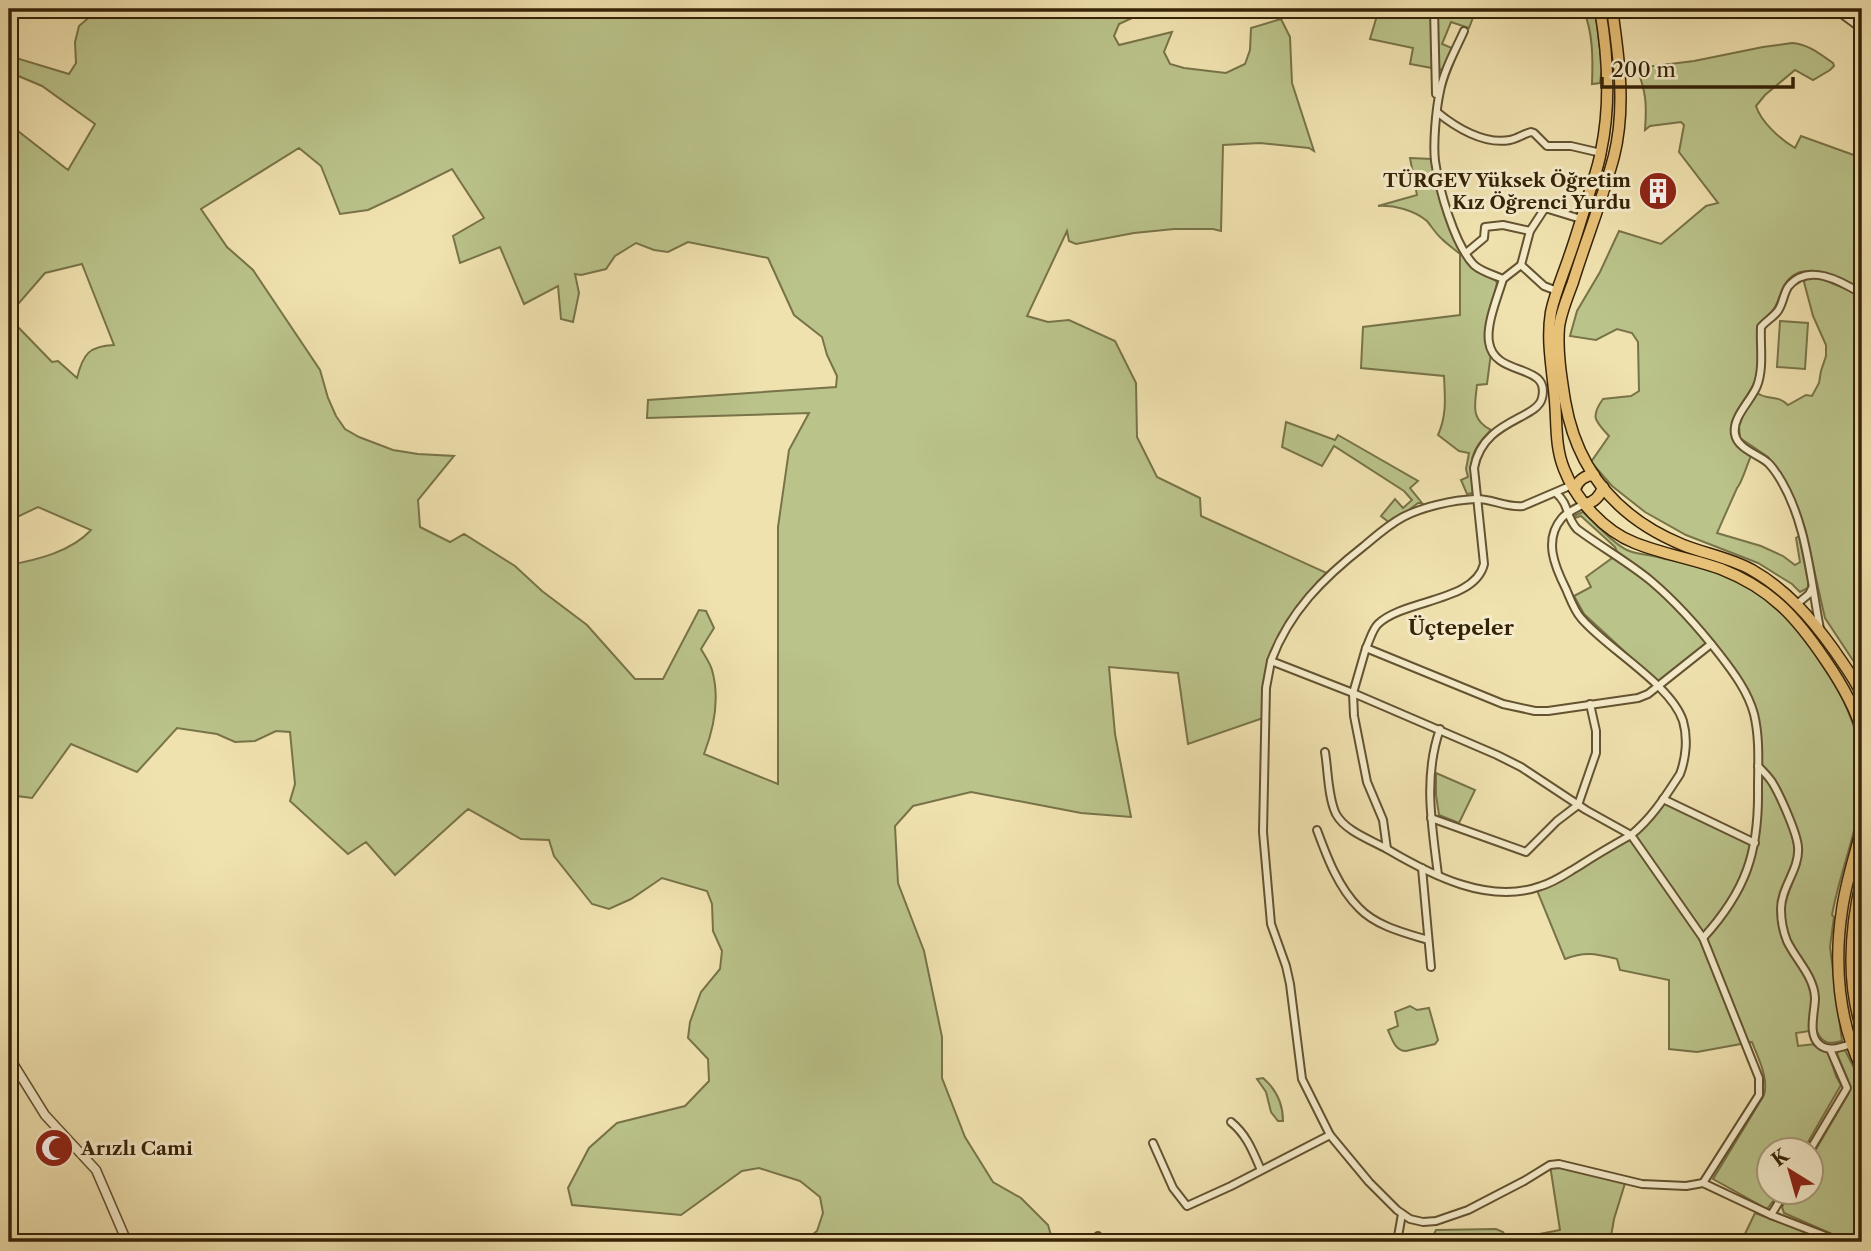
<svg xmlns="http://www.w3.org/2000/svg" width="1871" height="1251" font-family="'Libre Caslon Text',serif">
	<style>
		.green { fill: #bac38a; stroke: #787348; stroke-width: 2; fill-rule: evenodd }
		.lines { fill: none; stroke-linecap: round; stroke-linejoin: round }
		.minor-casing { stroke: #645331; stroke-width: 10 }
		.tertiary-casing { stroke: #645331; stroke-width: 11 }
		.primary-casing { stroke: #362307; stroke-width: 13 }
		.minor { stroke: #f5eccb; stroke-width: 6 }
		.tertiary { stroke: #f5eccb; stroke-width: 8 }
		.primary { stroke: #e8c178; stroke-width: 10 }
		.labels { text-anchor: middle; stroke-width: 6; stroke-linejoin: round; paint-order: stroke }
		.poi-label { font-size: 19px; font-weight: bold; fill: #362307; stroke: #f5eccb; text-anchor: end }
		.neighbourhood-label { font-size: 21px; font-weight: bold; fill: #362307; stroke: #f5eccb }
	</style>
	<rect width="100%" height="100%" fill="#f0e2af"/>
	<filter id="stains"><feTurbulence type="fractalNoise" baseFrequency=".00286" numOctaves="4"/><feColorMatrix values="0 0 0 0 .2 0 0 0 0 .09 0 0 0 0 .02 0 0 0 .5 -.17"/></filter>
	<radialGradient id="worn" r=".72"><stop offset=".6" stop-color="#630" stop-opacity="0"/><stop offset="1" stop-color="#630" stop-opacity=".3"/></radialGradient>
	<g class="green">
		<path d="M95,9H958L967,16L1008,10L1027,12L1037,18L1050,17L1072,9H1166L1145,12L1119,24L1114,36L1119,45L1172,32L1164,52L1170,64L1184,68L1226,73L1245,64L1250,50L1251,28L1281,19L1290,37L1292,83L1314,151L1309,148L1260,143L1223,145L1221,231L1213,229H1174L1134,233L1076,244L1069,241L1067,231L1027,316L1048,322L1069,320L1115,341L1136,383L1137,437L1157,477L1200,498L1201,516L1329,574L1304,602L1271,661L1266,717L1188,744L1178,673L1109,667L1115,734L1131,817L1081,813L971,792L913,806L895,826L898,883L924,951L942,1037V1078L965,1137L993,1182L1021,1198L1048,1225L1053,1242H803L817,1231L823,1213L820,1197L800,1181L759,1168L742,1171L681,1215L572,1205L568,1188L589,1148L617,1123L685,1106L709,1081L708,1059L688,1038L690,1022L701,992L720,969L722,951L713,931L712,904L707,891L662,878L631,899L609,909L592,904L554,856L549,840L521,839L468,809L395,875L366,842L348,854L290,801L295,784L290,732L276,731L255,741L235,742L217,734L177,728L137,772L71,744L32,798L9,795V565C36,560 71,552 91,530L38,507L9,521V124L68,170L95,124L42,86L9,72V47L19,59L69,74L76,63L75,42L79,26L93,14ZM299,148L321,166L340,214L368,210L400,195L452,169L484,218L453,236L460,263L500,247L524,304L558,286L561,319L573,322L579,293L575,274L581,275L606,269L615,256L636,243L654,250L668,252L688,242L768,258L794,315L822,337L827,355L837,376L836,387L648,400L647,418L809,413L789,450L778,527V784L704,754C714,728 720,698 712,670C710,663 705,656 701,649L714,628L706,611L699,610L663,679H635L587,625L542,591L515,566L464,534L450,542L420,527L418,500L454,456L418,454L393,450L359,437L345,429L336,416L328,398L320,370L253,270L227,247L201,209ZM82,264L114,345C89,346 83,354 77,378L58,361L52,362L18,327V304L45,273Z"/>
		<polygon points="1379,9 1389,9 1420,16 1422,9 1446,9 1474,15 1469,28 1451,22 1442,44 1452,48 1443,70 1410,64 1413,48 1370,39"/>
		<path d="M1583,9H1595L1602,66L1600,83L1592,84C1593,59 1593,31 1583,9Z"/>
		<path d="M1792,43C1808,44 1820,54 1833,63L1834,66L1830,70L1813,80L1795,70L1765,95L1756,106C1761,122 1780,139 1795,148L1801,136L1862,158V290C1844,278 1808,261 1790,278C1782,284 1780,298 1775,307C1770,316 1761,319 1758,328C1757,344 1760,362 1756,378C1751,398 1716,424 1738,446C1741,450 1747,453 1751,456C1747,464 1742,483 1737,488L1717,533L1761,546L1783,556L1795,565L1800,562L1796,538L1799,536L1808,581V588L1800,592L1792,584L1758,563L1686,535L1645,512L1612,486L1591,462L1609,436C1595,421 1590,417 1603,399L1631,396L1639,391L1638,342L1632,333L1617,329L1596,340L1570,336L1577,311L1600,272L1619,231L1661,244L1706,206L1718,203L1679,152L1684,125L1681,122L1650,126L1645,130C1647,103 1646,93 1637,68L1694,61L1763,47Z"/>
		<path d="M1410,158L1432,159L1464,253L1494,277L1497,283L1491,313V353L1487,384L1477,385C1475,405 1470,419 1491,430C1468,452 1470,463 1473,493L1467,494L1461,480L1468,477L1466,469L1469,453L1459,451L1438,435C1447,415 1445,397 1444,376L1361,368L1363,327L1460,315V254C1454,249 1447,244 1442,239C1436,234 1432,227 1427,221C1414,210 1394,205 1378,206L1417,195Z"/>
		<path d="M1817,277L1851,291L1862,298V417C1851,430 1855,447 1862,462V674L1825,618L1804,525L1785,483L1768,457L1740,438L1739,426L1743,415L1757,393C1769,401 1777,394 1788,405L1806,395L1812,396L1819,383L1821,371L1826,356V345L1813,316L1804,282L1806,278Z"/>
		<polygon points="1780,321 1808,323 1805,369 1777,367"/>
		<polygon points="1286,422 1335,440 1338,435 1418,481 1410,488 1422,503 1418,503 1391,524 1381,516 1395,499 1403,508 1412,500 1404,491 1334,446 1322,466 1282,447"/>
		<path d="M1583,512C1595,523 1612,543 1627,550C1635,554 1644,554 1653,556C1677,562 1701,566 1724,576C1743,584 1763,594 1778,609C1790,620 1799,633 1809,645C1838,685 1864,730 1862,781C1860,827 1840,870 1832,915L1834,917L1830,947L1842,1041C1828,1045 1822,1043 1816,1030L1796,1033L1798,1046L1815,1044L1828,1052L1836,1076L1841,1085L1804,1149L1770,1150V1192H1780L1767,1209L1713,1179L1764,1095C1769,1078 1758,1058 1752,1042L1697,1052L1669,1049V980L1620,970L1617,959C1596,954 1586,951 1565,959L1536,888L1631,835L1663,799L1754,843L1758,751L1750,703L1711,644L1661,685L1584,614L1574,596L1591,587L1586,577L1615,556L1620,559L1615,547L1581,516L1575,518L1574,516Z"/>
		<polygon points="1436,773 1475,790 1459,823 1439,815 1436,795"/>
		<path d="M1410,1006L1417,1010L1429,1008L1438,1040L1435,1044L1406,1051C1395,1051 1392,1039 1388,1030L1398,1026L1395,1012Z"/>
		<path d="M1843,1049L1845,1050L1862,1084V1242H1850L1784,1213L1782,1207L1791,1192H1812V1156L1849,1093C1851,1080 1841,1067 1837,1053L1840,1050Z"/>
		<path d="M1263,1078C1276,1089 1283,1104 1283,1121H1278L1271,1112L1266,1092L1257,1079Z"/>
		<polygon points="1550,1165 1626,1180 1614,1219 1610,1242 1430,1242 1436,1230 1496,1229 1503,1232 1508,1240 1560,1230"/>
		<path d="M1755,1213L1831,1242H1759L1760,1240C1752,1239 1748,1242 1741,1242Z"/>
	</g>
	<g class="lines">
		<g class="minor-casing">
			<g id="minor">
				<polyline points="1434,9 1436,94"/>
				<polyline points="1835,9 1862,29"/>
				<path d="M1437,112C1455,127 1484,145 1510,140C1517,139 1523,134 1531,132L1534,133L1547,146H1571L1601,153"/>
				<polyline points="1466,253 1484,238 1485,227 1503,225 1530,231"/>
				<polyline points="1521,265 1530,231 1545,208 1581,219"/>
				<polyline points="1503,279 1521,265 1544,286 1557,291"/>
				<polyline points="1862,433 1862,441"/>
				<path d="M1556,493C1570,505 1565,516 1577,529C1601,547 1628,562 1651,581C1677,603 1699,628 1720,655C1734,673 1748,692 1754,714C1760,739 1758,764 1758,789C1759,852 1746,891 1703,938"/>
				<polyline points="1797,604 1809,594 1812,588"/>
				<path d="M1820,629C1810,577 1807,520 1777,474C1774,470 1771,465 1767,462C1757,454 1737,448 1735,434C1732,417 1751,401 1757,386C1764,368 1760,346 1761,327C1766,321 1772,318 1777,312C1783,305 1783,295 1788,287C1808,262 1841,281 1862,294"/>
				<polyline points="1711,644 1648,694 1638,698 1548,711 1535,711 1503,704 1366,648 1353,693 1271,661 1266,688 1263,832 1271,924 1286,966 1290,984 1302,1079 1330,1135 1369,1182 1397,1210 1410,1219 1423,1222 1436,1221 1468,1210 1524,1181 1550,1165 1559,1164 1642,1184 1686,1186 1703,1183 1771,1215 1841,1242"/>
				<path d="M1366,648C1370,640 1372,630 1378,624C1404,599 1475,602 1484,564L1474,468C1483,419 1537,420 1542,398C1551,362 1494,378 1489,342C1486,324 1498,296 1503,279C1494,275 1482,272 1474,265C1454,244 1439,189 1435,161C1433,143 1436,109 1440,91C1444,70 1455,51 1464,31"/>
				<path d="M1271,661C1289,612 1323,578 1364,546C1376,536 1388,525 1403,517C1422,507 1453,500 1475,499C1491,498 1506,508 1523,506L1572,485"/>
				<path d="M1325,752C1328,770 1328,798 1336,814C1345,831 1371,840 1387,849L1383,820L1367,782L1354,716L1353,693L1497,755L1521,767L1586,810L1631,835C1652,818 1665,797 1680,774C1686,758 1688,738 1683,721C1671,684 1606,648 1581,618C1574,610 1570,598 1566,589C1555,567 1543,540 1562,518C1567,512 1577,508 1584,504"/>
				<path d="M1758,766C1763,771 1768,776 1772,782C1780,795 1797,833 1798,847C1800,869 1781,887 1781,909C1781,919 1783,931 1787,941C1796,960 1814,976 1815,998C1815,1012 1807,1035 1820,1045C1829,1052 1841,1047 1851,1044"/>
				<polyline points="1663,799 1755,843"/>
				<polyline points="1431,818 1526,852 1557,821 1578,805 1596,753 1596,731 1590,704"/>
				<path d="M1317,830C1327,857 1338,887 1359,908C1376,926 1405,933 1428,940"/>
				<path d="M1387,849C1431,875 1489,905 1541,886C1555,882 1567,873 1579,866C1596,855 1613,845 1631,835L1703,938L1759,1078V1095L1703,1183"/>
				<polyline points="1422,868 1431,967"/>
				<path d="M1438,875C1432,826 1423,777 1440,729"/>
				<path d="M1231,1122C1247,1135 1253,1152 1261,1170"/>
				<polyline points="1153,1143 1173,1188 1187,1206 1231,1186 1330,1135"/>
				<polyline points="1810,1150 1847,1088 1830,1049"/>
				<polyline points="1771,1215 1785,1192"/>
				<polyline points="1098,1236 1099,1242"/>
				<polyline points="1397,1242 1402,1214"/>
			</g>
		</g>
		<g class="tertiary-casing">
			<polyline id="tertiary" points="9,1057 45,1115 96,1170 127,1242"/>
		</g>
		<g class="primary-casing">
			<g id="primary">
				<path d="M1600,9C1608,55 1611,104 1601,151C1599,164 1594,178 1590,191C1583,213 1577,235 1569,257C1563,275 1555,293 1551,312C1546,342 1553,372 1555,401C1557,424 1555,447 1564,469C1576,500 1604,531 1635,543C1663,554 1693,559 1721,569C1772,589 1797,618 1826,661C1841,683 1855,706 1862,732"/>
				<path d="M1612,9C1619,57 1626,108 1614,156C1603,198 1586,240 1573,282C1568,296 1561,312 1559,327C1557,351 1561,376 1565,401C1577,470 1617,518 1683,545C1706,554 1730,558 1752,570C1787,590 1811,618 1834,650C1844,665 1855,679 1862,695"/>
				<path d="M1575,490C1577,481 1585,475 1594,475"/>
				<path d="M1584,504C1594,503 1600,496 1603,487"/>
				<path d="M1862,826C1856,853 1846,881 1842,910C1834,962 1838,1021 1862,1069"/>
				<path d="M1862,878C1850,928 1846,981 1862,1030"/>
			</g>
		</g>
		<use href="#minor" class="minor"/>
		<use href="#tertiary" class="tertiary"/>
		<use href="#primary" class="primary"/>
	</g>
	<defs>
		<g id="building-disc" transform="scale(2.0125)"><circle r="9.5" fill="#8f2418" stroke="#f5eccb"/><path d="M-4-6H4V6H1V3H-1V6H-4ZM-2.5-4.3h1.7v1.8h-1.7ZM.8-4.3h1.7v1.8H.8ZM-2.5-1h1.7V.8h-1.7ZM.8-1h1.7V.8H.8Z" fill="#fff"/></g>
		<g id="mosque-disc" transform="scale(2.0125)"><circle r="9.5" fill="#8f2418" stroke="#f5eccb"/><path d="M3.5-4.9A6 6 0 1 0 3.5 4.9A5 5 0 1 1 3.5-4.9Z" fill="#fff"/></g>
	</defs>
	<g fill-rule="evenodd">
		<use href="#building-disc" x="1658" y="191"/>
		<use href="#mosque-disc" x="54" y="1148"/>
	</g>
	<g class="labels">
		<g class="poi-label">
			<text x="1631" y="187">TÜRGEV Yüksek Öğretim<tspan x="1631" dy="22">Kız Öğrenci Yurdu</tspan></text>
			<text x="81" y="1155" text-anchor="start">Arızlı Cami</text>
		</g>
		<g class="neighbourhood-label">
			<text x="1461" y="635">Üçtepeler</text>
		</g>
	</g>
	<rect width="1871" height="1251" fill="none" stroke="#f0e2af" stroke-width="35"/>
	<rect x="10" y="10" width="1850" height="1230" fill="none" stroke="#362307" stroke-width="3.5"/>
	<rect x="18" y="18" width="1836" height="1216" fill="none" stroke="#362307" stroke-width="2"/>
	<g transform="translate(1790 1171) rotate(323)"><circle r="33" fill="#f5eccb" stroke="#a99c7d" stroke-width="2"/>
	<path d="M0-5L12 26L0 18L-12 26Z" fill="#8f2418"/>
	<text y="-10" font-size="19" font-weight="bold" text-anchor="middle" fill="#362307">K</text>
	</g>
	<path d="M1602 77v10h191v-10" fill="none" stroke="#362307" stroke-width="3.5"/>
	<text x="1612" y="77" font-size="21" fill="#362307" stroke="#f5eccb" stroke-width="5" paint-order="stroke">200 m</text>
	<rect width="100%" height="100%" filter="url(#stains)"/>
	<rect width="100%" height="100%" fill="url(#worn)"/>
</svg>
